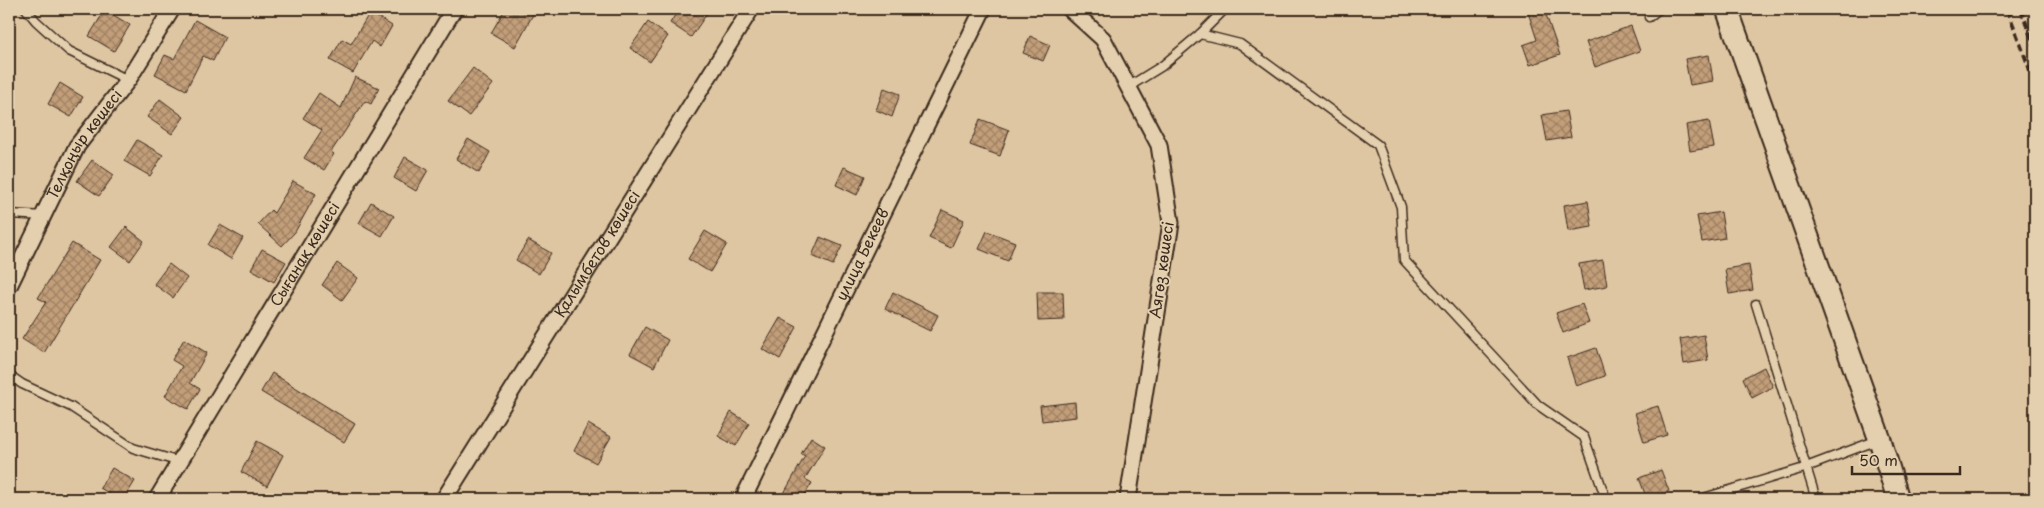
<svg xmlns="http://www.w3.org/2000/svg" width="2044" height="508" font-family="'Playpen Sans',sans-serif">
	<style>
		.building { fill: url(#building-cross-hatch); stroke: #3b2a1e }
		.lines { fill: none; stroke-linecap: round; stroke-linejoin: round }
		.lane-casing { stroke: #3b2a1e; stroke-width: 11 }
		.street-casing { stroke: #3b2a1e; stroke-width: 19 }
		.secondary-casing { stroke: #3b2a1e; stroke-width: 25 }
		.lane { stroke: #e4d0ae; stroke-width: 8 }
		.street { stroke: #e4d0ae; stroke-width: 15 }
		.secondary { stroke: #e4d0ae; stroke-width: 21 }
		.rail { stroke: #3b2a1e; stroke-width: 4; stroke-dasharray: 8 4; stroke-linecap: butt }
		.labels { text-anchor: middle; stroke-width: 4; stroke-linejoin: round; paint-order: stroke }
		.street-label { font-size: 15px; fill: #3b2a1e; stroke: #e4d0ae }
	</style>
	<defs>
		<pattern id="building-cross-hatch" width="8" height="8" patternUnits="userSpaceOnUse" patternTransform="scale(1.25)"><rect width="8" height="8" fill="#c29e79"/><path d="M0 0l8 8M0 8l8-8" fill="none" stroke="#9f8163"/></pattern>
	</defs>
	<rect width="100%" height="100%" fill="#dfc6a2"/>
	<filter id="ink" filterUnits="userSpaceOnUse"><feTurbulence type="fractalNoise" baseFrequency=".02" numOctaves="2"/><feDisplacementMap in="SourceGraphic" scale="10" xChannelSelector="R" yChannelSelector="G"/><feConvolveMatrix kernelMatrix="1 2 1 2 8 2 1 2 1" color-interpolation-filters="sRGB"/></filter>
	<g filter="url(#ink)">
		<g class="building">
			<polygon points="505,9 536,9 515,47 491,33"/>
			<polygon points="679,9 710,9 691,37 670,23"/>
			<polygon points="1527,9 1544,9 1560,55 1530,65 1523,45 1537,40"/>
			<polygon points="105,10 130,25 114,51 89,36"/>
			<polygon points="370,12 392,26 380,47 372,41 353,73 330,60 342,39 351,44"/>
			<polygon points="195,20 225,37 213,61 203,56 186,90 155,74 165,55 174,59"/>
			<polygon points="648,22 668,36 650,62 630,48"/>
			<polygon points="1631,26 1640,51 1595,67 1586,42"/>
			<polygon points="1030,36 1050,45 1043,61 1023,53"/>
			<polygon points="1709,55 1713,81 1690,85 1685,59"/>
			<polygon points="473,68 493,84 469,116 448,101"/>
			<polygon points="355,77 379,88 371,104 365,101 331,152 334,154 324,170 304,158 322,130 303,118 319,93 341,108"/>
			<polygon points="60,83 83,97 71,117 48,104"/>
			<polygon points="884,88 900,94 892,117 876,110"/>
			<polygon points="160,99 184,117 172,134 147,117"/>
			<polygon points="1566,111 1571,137 1547,141 1542,115"/>
			<polygon points="980,119 1009,130 1000,156 970,145"/>
			<polygon points="1709,121 1714,147 1690,151 1686,125"/>
			<polygon points="468,139 490,152 479,173 456,159"/>
			<polygon points="137,140 163,155 150,176 124,161"/>
			<polygon points="405,157 428,170 416,191 394,178"/>
			<polygon points="92,160 114,175 99,196 77,181"/>
			<polygon points="844,167 865,176 857,195 836,185"/>
			<polygon points="293,181 316,194 295,232 282,246 258,224 271,210 274,213"/>
			<polygon points="1588,201 1592,227 1568,231 1564,205"/>
			<polygon points="371,202 394,216 382,236 359,223"/>
			<polygon points="942,210 964,220 951,248 929,238"/>
			<polygon points="1721,212 1725,238 1702,242 1697,216"/>
			<polygon points="220,225 243,238 231,259 208,245"/>
			<polygon points="126,227 144,241 130,261 111,247"/>
			<polygon points="705,231 727,244 710,272 688,259"/>
			<polygon points="987,231 1015,242 1008,261 979,249"/>
			<polygon points="820,237 842,246 833,265 812,256"/>
			<polygon points="528,240 551,253 539,274 516,260"/>
			<polygon points="72,243 100,260 44,353 22,339 46,302 38,298"/>
			<polygon points="262,249 286,262 274,282 251,269"/>
			<polygon points="1603,260 1607,286 1584,290 1579,264"/>
			<polygon points="337,263 358,278 342,300 322,285"/>
			<polygon points="169,264 187,278 173,298 154,284"/>
			<polygon points="1749,265 1753,290 1729,294 1725,269"/>
			<polygon points="893,292 938,315 930,331 885,309"/>
			<polygon points="1037,292 1063,292 1064,320 1038,321"/>
			<polygon points="1582,304 1589,323 1563,333 1556,313"/>
			<polygon points="780,318 797,327 780,359 762,349"/>
			<polygon points="645,327 668,340 654,367 630,354"/>
			<polygon points="1704,335 1708,360 1684,364 1680,339"/>
			<polygon points="184,339 207,353 190,383 200,389 188,409 165,396 182,366 172,360"/>
			<polygon points="1596,348 1605,376 1576,386 1567,358"/>
			<polygon points="1764,367 1773,387 1752,398 1743,378"/>
			<polygon points="272,373 355,424 344,442 261,392"/>
			<polygon points="1075,402 1076,417 1042,421 1040,406"/>
			<polygon points="1658,406 1667,435 1644,442 1635,413"/>
			<polygon points="731,412 749,423 736,446 718,436"/>
			<polygon points="588,424 611,437 596,463 574,451"/>
			<polygon points="811,437 825,446 805,479 812,483 802,499 790,499 783,495 805,456 801,454"/>
			<polygon points="257,441 283,455 267,486 241,472"/>
			<polygon points="112,468 135,481 124,499 119,499 100,488"/>
			<polygon points="1661,470 1669,491 1647,499 1639,478"/>
		</g>
		<g class="lines">
			<g class="lane-casing">
				<g id="lane">
					<polyline points="26,9 36,21 69,51 128,80"/>
					<polyline points="1649,17 1659,9"/>
					<polyline points="1200,34 1240,44 1378,145 1401,207 1404,260 1538,405 1584,437 1606,499"/>
					<polyline points="1128,87 1162,66 1200,34 1225,9"/>
					<polyline points="9,213 10,214 44,216"/>
					<polyline points="1756,304 1816,499"/>
					<polyline points="9,375 22,384 71,407 133,448 180,462"/>
					<polyline points="1700,499 1801,469 1878,440"/>
				</g>
			</g>
			<g class="street-casing">
				<g id="street">
					<polyline points="1070,9 1103,39 1159,145 1171,223 1128,499"/>
					<path id="s1" d="M9,286L77,146L128,80L172,9"/>
					<path id="s2" d="M157,499L454,9"/>
					<path id="s3" d="M444,499L751,9"/>
					<path id="s4" d="M743,499L983,9"/>
				</g>
			</g>
			<g class="secondary-casing">
				<polyline id="secondary" points="1727,9 1880,440 1898,499"/>
			</g>
			<use href="#lane" class="lane"/>
			<use href="#street" class="street"/>
			<use href="#secondary" class="secondary"/>
			<g class="rail">
				<polyline points="2007,9 2035,83"/>
				<polyline points="2021,9 2035,48"/>
			</g>
		</g>
	</g>
	<g class="labels">
		<g class="street-label">
			<text dy="5" stroke="none"><textPath href="#s1" startOffset="161">Телқоңыр көшесі</textPath></text>
			<text dy="5" stroke="none"><textPath href="#s2" startOffset="286">Сығанақ көшесі</textPath></text>
			<text dy="5" stroke="none"><textPath href="#s3" startOffset="289">Қалымбетов көшесі</textPath></text>
			<text dy="5" stroke="none"><textPath href="#s4" startOffset="272">улица Бекеев</textPath></text>
			<text transform="translate(1162 270) rotate(-82)" y="5">Аягөз көшесі</text>
		</g>
	</g>
	<rect width="2044" height="508" fill="none" stroke="#e4d0ae" stroke-width="30"/>
	<rect x="15" y="15" width="2014" height="478" fill="none" stroke="#3b2a1e" stroke-width="2" filter="url(#ink)"/>
	<path d="M1852 466v8h108v-8" fill="none" stroke="#3b2a1e" stroke-width="2.5"/>
	<text x="1859" y="466" font-size="15" fill="#3b2a1e" stroke="#e4d0ae" stroke-width="4" paint-order="stroke">50 m</text>
</svg>
